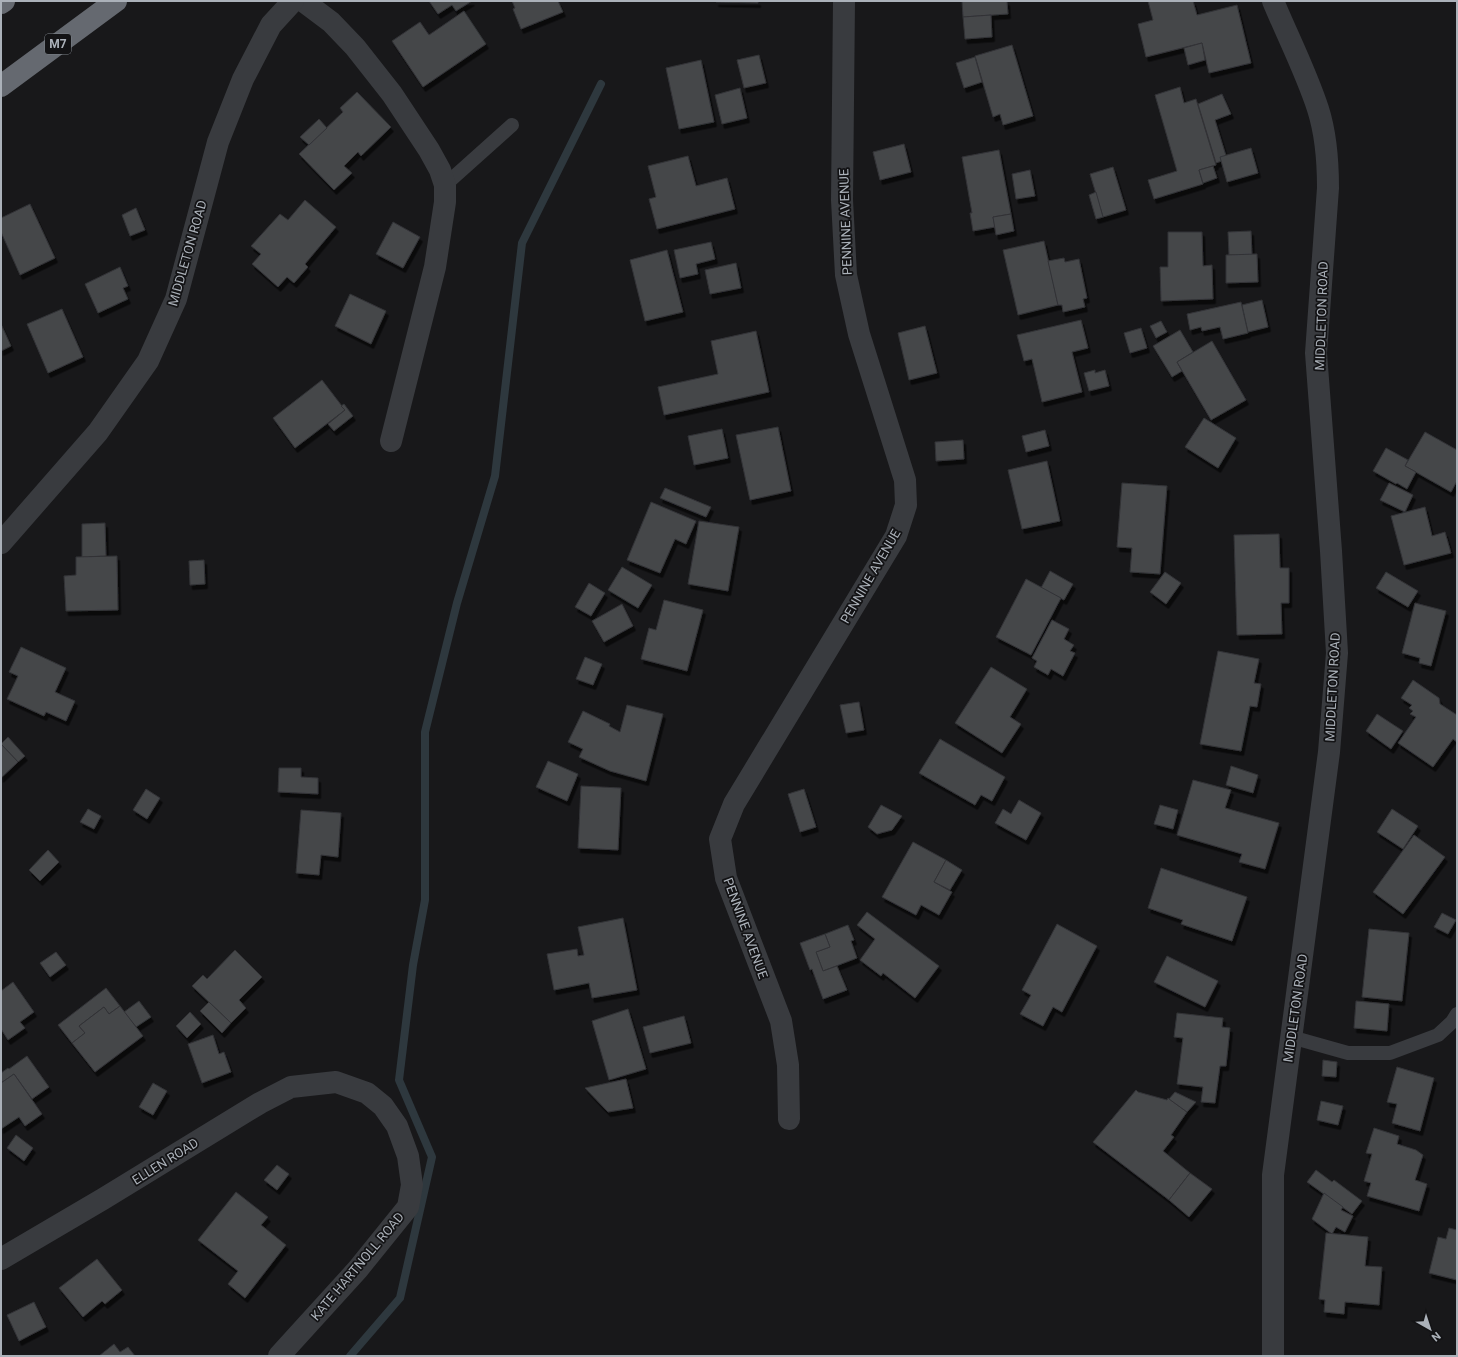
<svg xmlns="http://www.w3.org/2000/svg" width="1458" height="1357" font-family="Roboto,sans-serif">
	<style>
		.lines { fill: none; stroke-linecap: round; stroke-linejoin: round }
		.stream { stroke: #2e383e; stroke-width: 8 }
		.building { fill: #45464a; stroke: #323336; filter: url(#shadow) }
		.lane { stroke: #393b3f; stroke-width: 14 }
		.street { stroke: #393b3f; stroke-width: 22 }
		.highway { stroke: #656970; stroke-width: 22 }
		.labels { text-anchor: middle; stroke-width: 3.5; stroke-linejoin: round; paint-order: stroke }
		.shield { fill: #131315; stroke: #7d8288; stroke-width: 1 }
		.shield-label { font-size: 12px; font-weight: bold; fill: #abb1b9 }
		.street-label { font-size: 13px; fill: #abb1b9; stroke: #131315 }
	</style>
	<defs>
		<filter id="shadow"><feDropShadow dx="2.5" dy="4.5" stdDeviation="0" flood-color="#0009"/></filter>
	</defs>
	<rect width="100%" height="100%" fill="#18181a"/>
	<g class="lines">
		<polyline class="stream" points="350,1356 400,1298 432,1157 399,1080 413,965 425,900 425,732 457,603 495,476 522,243 601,84"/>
	</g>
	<g class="building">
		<polygon points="429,1 472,1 456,11 452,5 438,14"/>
		<polygon points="512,1 558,1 563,12 521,29 513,9 515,8"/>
		<polygon points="716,1 758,1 758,3 716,2"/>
		<polygon points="962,1 1007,1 1008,14 963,17"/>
		<polygon points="1148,1 1193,1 1197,15 1237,5 1251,63 1209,73 1202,43 1146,57 1138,24 1153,20"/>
		<polygon points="464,11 486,44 423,87 392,41 420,22 429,35"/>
		<polygon points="991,15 992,37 965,39 963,17"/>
		<polygon points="1202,43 1205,60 1188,65 1184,48"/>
		<polygon points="1012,45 1033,116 1003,125 1000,114 993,117 975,56"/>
		<polygon points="759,55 766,83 744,88 737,60"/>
		<polygon points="975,57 982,82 964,88 956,63"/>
		<polygon points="701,60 714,122 679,129 666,68"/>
		<polygon points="1180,87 1184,103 1196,99 1216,165 1199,170 1203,184 1154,199 1148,180 1177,171 1155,95"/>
		<polygon points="740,88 747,118 722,124 715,95"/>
		<polygon points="357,92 391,127 361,156 358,152 344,166 352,173 334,190 299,154 343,112 340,108"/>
		<polygon points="1222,94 1231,114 1215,120 1227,159 1216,163 1198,104"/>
		<polygon points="319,119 327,128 309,145 300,137"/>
		<polygon points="904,144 911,172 880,180 873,152"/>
		<polygon points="1251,148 1258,173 1227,182 1220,157"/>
		<polygon points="999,150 1011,214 993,217 995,227 973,231 970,213 972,213 962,157"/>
		<polygon points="688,156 696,186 727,178 735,209 657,229 649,199 656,197 648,166"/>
		<polygon points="1213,166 1217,178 1203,183 1199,170"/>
		<polygon points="1113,167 1126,210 1103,217 1090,174"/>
		<polygon points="1030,170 1035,196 1016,199 1012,174"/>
		<polygon points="1096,192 1103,217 1096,219 1089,195"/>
		<polygon points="305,200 336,227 305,264 308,267 294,283 287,277 278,287 252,264 261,254 251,246 280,214 288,220"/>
		<polygon points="30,204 55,258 20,275 1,232 1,218"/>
		<polygon points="136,208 145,230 130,236 122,215"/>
		<polygon points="1011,214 1014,231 996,235 993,217"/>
		<polygon points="393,222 420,237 403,268 376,254"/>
		<polygon points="1251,231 1252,255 1229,255 1228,232"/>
		<polygon points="1168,232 1202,232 1203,266 1212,265 1213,299 1161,301 1160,267 1168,267"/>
		<polygon points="1044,241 1058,305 1018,315 1003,250"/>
		<polygon points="711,242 715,259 696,264 698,274 680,278 674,250"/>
		<polygon points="667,250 683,312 645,321 630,260"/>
		<polygon points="1257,254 1258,282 1226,283 1226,255"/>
		<polygon points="1064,258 1065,262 1079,259 1087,298 1083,299 1085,307 1063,312 1062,305 1058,305 1048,261"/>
		<polygon points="736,263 741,288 710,294 705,270"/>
		<polygon points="120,267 128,286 123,288 128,299 98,313 85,284"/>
		<polygon points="350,294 386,311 371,344 335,326"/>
		<polygon points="1262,300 1268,327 1248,332 1242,305"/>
		<polygon points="1241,302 1248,333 1223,339 1220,327 1202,331 1201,327 1190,330 1187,314"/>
		<polygon points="62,309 83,357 48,373 27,324"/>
		<polygon points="1081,320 1088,348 1072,352 1082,392 1042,402 1032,359 1024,361 1017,335"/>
		<polygon points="1161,321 1167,332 1156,338 1150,326"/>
		<polygon points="1,324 11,346 1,351"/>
		<polygon points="925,326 937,373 909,380 898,333"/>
		<polygon points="1141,328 1147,348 1130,353 1124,333"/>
		<polygon points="1180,330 1193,352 1177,362 1182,371 1172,377 1153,346"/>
		<polygon points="756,331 769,392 664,415 658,387 718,374 711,341"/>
		<polygon points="1212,341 1246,400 1211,420 1177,362"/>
		<polygon points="1095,370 1095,373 1105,370 1109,386 1089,391 1084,373"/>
		<polygon points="322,380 345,410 295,448 273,418"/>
		<polygon points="344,404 353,416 334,431 328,424 345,410 341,406"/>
		<polygon points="1204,418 1236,438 1218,468 1185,447"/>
		<polygon points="778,427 791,491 750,500 736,435"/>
		<polygon points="722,429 728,458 694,465 688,436"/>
		<polygon points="1045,430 1049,446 1026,452 1022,436"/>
		<polygon points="1425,432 1457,450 1457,481 1451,492 1405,466"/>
		<polygon points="963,440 964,459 936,461 935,442"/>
		<polygon points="1386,448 1408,460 1405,466 1416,472 1407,489 1397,483 1396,484 1373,471"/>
		<polygon points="1047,461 1060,521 1022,529 1008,470"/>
		<polygon points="1122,483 1167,486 1160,574 1130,572 1132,548 1117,547"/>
		<polygon points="1389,483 1413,495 1405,512 1380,500"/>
		<polygon points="665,488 711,507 706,517 660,498"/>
		<polygon points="651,502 696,521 686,544 675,539 660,573 627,560"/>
		<polygon points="1425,507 1432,536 1445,532 1451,553 1404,565 1391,516"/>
		<polygon points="699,521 739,527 728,591 688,584"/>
		<polygon points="105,523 106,556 82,557 82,524"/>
		<polygon points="1279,534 1280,568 1289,568 1289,603 1281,603 1282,634 1237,635 1234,535"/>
		<polygon points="117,556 118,610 66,611 64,576 76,575 76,557"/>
		<polygon points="204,560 205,584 190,585 189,561"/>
		<polygon points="622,567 652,585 638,608 608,590"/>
		<polygon points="1050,571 1073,584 1064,600 1041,588"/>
		<polygon points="1165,572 1181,583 1166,604 1150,592"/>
		<polygon points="1386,572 1418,591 1408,607 1376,588"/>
		<polygon points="1026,579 1061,598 1031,655 996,637"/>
		<polygon points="589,583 605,593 591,616 575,607"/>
		<polygon points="664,600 703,610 687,671 641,659 649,628 656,630"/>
		<polygon points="1415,603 1446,611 1431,666 1419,663 1420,658 1402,653"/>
		<polygon points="622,604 633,626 604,642 592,621"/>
		<polygon points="1052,620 1069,629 1064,639 1074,645 1070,651 1075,653 1063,676 1051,669 1048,675 1034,667 1037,661 1032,658"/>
		<polygon points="21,647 66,668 55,692 75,701 66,721 46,712 44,716 7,699 18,676 9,672"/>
		<polygon points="1218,651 1259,659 1254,683 1261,684 1257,707 1250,706 1241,751 1200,744"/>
		<polygon points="585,657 602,664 593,685 576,679"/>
		<polygon points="991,667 1027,689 1010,717 1021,724 1002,753 955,723"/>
		<polygon points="1413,680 1439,698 1440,704 1457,715 1457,742 1453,739 1433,767 1398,743 1416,717 1410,714 1413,711 1409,708 1412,705 1401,698"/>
		<polygon points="859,702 864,730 846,733 840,705"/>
		<polygon points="627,705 663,714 646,781 610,771 579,757 583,749 568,742 583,711 610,724 609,726 620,732"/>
		<polygon points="1377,714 1403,731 1391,749 1366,731"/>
		<polygon points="8,737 25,756 18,762 1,744"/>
		<polygon points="940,739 1005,777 992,801 981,795 975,805 919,773"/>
		<polygon points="1,744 18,762 1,778"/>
		<polygon points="548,761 578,774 567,801 536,787"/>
		<polygon points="1231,766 1258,775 1253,793 1226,785"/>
		<polygon points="279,768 301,768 301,777 318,778 318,794 278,792"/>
		<polygon points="1193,780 1231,790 1225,808 1279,823 1265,869 1239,862 1242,854 1177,835"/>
		<polygon points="581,786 621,788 618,850 578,848"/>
		<polygon points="146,789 160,798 147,819 133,810"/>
		<polygon points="804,789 816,827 800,832 788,794"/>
		<polygon points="1019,800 1041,813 1026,840 995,823 1003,809 1011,814"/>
		<polygon points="881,805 902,816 892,830 877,834 868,827"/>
		<polygon points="1160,805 1178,810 1173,829 1154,824"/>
		<polygon points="88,809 101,816 94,829 80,822"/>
		<polygon points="1392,809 1418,826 1403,849 1377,832"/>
		<polygon points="301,810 341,813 338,857 321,855 319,875 296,873"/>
		<polygon points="1414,835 1445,857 1403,914 1373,892"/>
		<polygon points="913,842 946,860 934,882 952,892 939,915 921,905 916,915 882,897"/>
		<polygon points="48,850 59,862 40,881 29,870"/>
		<polygon points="946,860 962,870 950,890 934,882"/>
		<polygon points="1161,868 1247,897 1232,941 1181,924 1183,920 1148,908"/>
		<polygon points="867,912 939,966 915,998 883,973 881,976 860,960 875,939 857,925"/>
		<polygon points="1442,913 1456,920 1448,934 1434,927"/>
		<polygon points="623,918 637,990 592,998 589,983 554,990 547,954 577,949 578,956 584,955 578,927"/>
		<polygon points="1057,924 1097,946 1062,1012 1053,1007 1043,1026 1020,1014 1031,995 1022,990"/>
		<polygon points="848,925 854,940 851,941 857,958 823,971 816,952 830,947 825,934"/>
		<polygon points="1369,929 1409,933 1402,1001 1362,997"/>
		<polygon points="825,934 830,947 816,952 823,971 837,966 847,990 823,999 812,969 810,970 800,943"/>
		<polygon points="235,950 262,977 239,1000 246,1008 231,1023 192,986 203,975 207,979"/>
		<polygon points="56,952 66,965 50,977 40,963"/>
		<polygon points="1167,956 1218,981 1205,1007 1154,982"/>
		<polygon points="13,982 34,1012 20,1022 25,1028 8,1040 1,1029 1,991"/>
		<polygon points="106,988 120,1006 109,1014 104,1007 79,1026 85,1033 72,1043 58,1025"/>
		<polygon points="139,1001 151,1017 136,1027 124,1012"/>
		<polygon points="1356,1001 1389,1004 1387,1031 1354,1028"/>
		<polygon points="209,1002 231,1023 222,1033 200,1011"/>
		<polygon points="120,1006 143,1036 95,1072 72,1043 85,1033 79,1026 104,1007 109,1014"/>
		<polygon points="628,1009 646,1069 609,1080 592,1021"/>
		<polygon points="190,1012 201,1024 187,1038 176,1026"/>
		<polygon points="1177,1013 1223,1018 1222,1027 1230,1028 1226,1066 1220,1066 1215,1103 1201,1102 1203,1087 1177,1084 1183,1038 1174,1037"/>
		<polygon points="684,1016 691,1043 650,1053 643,1027"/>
		<polygon points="213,1035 219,1054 224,1052 231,1072 202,1083 188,1044"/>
		<polygon points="27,1056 49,1087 32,1099 14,1074 1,1083 1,1073 8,1068 9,1069"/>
		<polygon points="1323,1060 1337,1062 1336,1077 1322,1076"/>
		<polygon points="1397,1067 1434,1078 1420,1131 1392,1123 1397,1104 1387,1102"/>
		<polygon points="14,1074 42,1114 25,1126 19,1117 1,1129 1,1083"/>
		<polygon points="626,1079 633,1108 608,1112 585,1088"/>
		<polygon points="153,1083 167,1091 153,1115 139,1107"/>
		<polygon points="1136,1090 1138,1092 1167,1100 1168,1098 1187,1112 1171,1135 1174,1137 1163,1151 1190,1173 1169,1200 1093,1142"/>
		<polygon points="1175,1092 1196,1102 1187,1112 1169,1099"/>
		<polygon points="1321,1101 1343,1106 1338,1125 1317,1120"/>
		<polygon points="1374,1128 1399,1136 1397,1144 1416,1150 1423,1155 1415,1180 1427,1184 1419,1211 1367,1196 1371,1183 1364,1181 1372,1154 1366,1153"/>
		<polygon points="16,1135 33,1148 24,1161 7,1148"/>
		<polygon points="277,1165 289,1174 277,1190 264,1180"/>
		<polygon points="1316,1170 1332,1182 1334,1180 1362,1201 1352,1214 1307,1182"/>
		<polygon points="1190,1173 1212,1189 1189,1217 1169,1200"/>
		<polygon points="236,1192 268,1217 261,1225 286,1245 245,1298 228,1284 238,1271 198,1240"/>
		<polygon points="1324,1193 1343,1207 1341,1210 1353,1216 1345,1232 1336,1227 1332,1234 1312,1219"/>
		<polygon points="1449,1228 1457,1230 1457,1280 1429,1273 1438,1237 1446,1239"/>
		<polygon points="1326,1233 1368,1237 1365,1266 1382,1267 1379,1305 1345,1302 1344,1314 1324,1312 1325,1300 1319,1299"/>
		<polygon points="97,1259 122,1290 105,1304 102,1301 83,1317 59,1288"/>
		<polygon points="34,1302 46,1327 19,1341 7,1315"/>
		<polygon points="114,1344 120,1352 128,1347 135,1356 99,1356"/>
	</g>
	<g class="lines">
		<g class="lane">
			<polyline points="445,185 512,125"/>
			<polyline points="1291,1037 1348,1053 1390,1053 1438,1035 1452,1022 1457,1014"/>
		</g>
		<g class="street">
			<polyline points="303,1 331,22 355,47 392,94 429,150 440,170 445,185 445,202 435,267 391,441"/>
			<path d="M1273,1C1288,37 1306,72 1318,109C1326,134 1328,161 1328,188L1316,353L1331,551L1337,653L1329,752L1273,1175V1356"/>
			<polyline points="1,543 98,432 148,361 176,299 218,142 243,79 271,25 293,1"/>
			<polyline points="789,1119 788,1065 781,1021 726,878 720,839 734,804 896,536 906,505 905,480 859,334 846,275 842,200 844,1"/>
			<polyline points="1,1259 103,1199 260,1103 291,1087 336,1082 367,1093 383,1106 397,1126 408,1156 412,1185 408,1207 358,1269 279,1356"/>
		</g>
		<g class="highway">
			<polyline points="1,3 4,1"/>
			<polyline points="1,86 116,1"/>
		</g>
	</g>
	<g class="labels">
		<rect class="shield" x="45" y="34" width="26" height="20" rx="3"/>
		<g class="shield-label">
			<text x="58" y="48">M7</text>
		</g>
		<g class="street-label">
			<text transform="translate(845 222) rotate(-92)" y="5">PENNINE AVENUE</text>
			<text transform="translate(187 253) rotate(-74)" y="5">MIDDLETON ROAD</text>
			<text transform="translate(1321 316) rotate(-88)" y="5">MIDDLETON ROAD</text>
			<text transform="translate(870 576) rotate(-60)" y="5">PENNINE AVENUE</text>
			<text transform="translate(1332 687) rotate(-87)" y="5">MIDDLETON ROAD</text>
			<text transform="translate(746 928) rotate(70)" y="5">PENNINE AVENUE</text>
			<text transform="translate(1295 1008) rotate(-82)" y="5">MIDDLETON ROAD</text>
			<text transform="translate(165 1161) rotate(-32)" y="5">ELLEN ROAD</text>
			<text transform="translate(357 1266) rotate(-50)" y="5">KATE HARTNOLL ROAD</text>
		</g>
	</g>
	<rect width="1458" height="1357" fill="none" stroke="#abb1b9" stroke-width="4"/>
	<g transform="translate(1430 1329) rotate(141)" stroke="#131315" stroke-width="3" paint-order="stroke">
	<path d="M0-3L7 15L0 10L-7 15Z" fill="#abb1b9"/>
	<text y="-6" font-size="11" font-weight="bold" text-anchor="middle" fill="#abb1b9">N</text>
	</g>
</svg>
